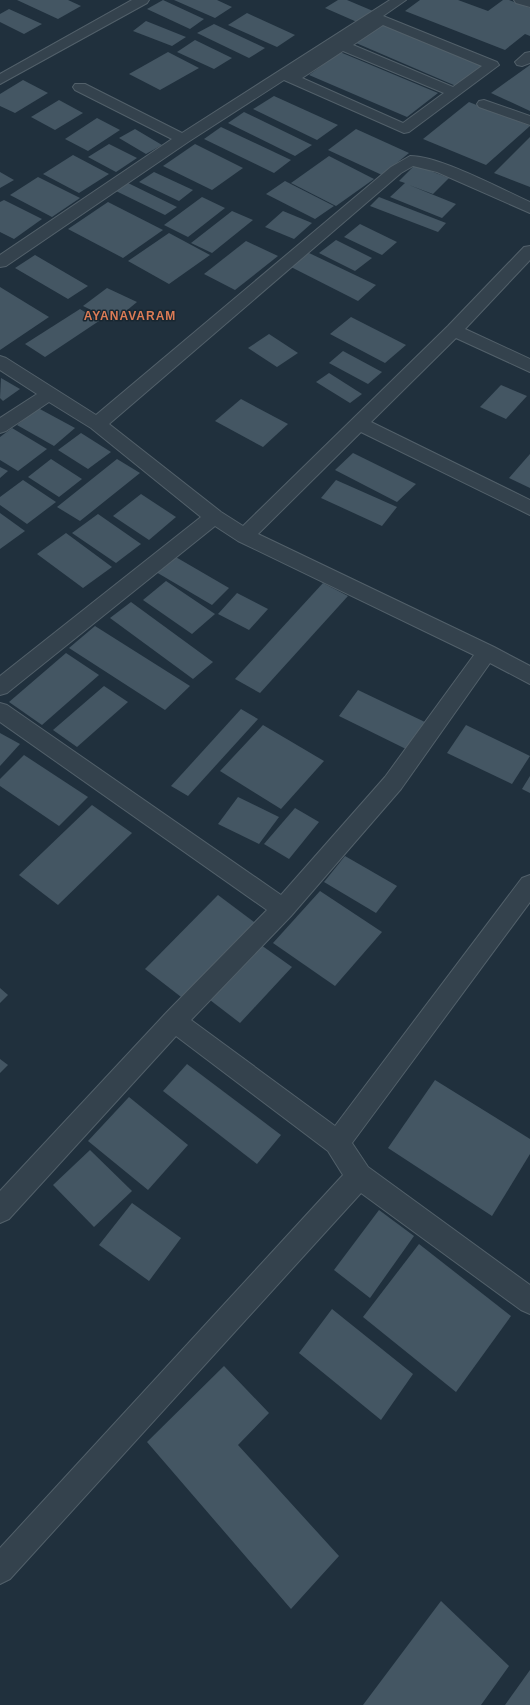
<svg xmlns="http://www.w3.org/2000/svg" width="530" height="1705" font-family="Arial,sans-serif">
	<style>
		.building { fill: #445663 }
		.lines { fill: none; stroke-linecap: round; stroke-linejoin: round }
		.minor-casing { stroke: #52606a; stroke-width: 2 }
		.minor { fill: #34424d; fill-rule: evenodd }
		.labels { text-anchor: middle; stroke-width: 3; stroke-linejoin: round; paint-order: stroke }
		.far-district-label { font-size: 12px; font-weight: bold; letter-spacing: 1px; fill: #dd7c56; stroke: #192731 }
	</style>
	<rect width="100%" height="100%" fill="#20303d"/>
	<g class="building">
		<polygon points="17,0 68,0 81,6 58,19"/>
		<polygon points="163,0 204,19 190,29 147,9"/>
		<polygon points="174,0 217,0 232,7 215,18"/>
		<polygon points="338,0 347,0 373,11 357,22 325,8"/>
		<polygon points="420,0 458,0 488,11 503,0 509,0 530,8 530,36 525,34 505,50 405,11"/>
		<polygon points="9,9 42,24 24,34 0,22 0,14"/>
		<polygon points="247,13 295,35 277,47 228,25"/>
		<polygon points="146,21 186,37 172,46 133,31"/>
		<polygon points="385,23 485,65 456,86 356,43"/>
		<polygon points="214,24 265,48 249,58 197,33"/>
		<polygon points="195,40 232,58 214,69 177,52"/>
		<polygon points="168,52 199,68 160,90 129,74"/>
		<polygon points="340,52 438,93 407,117 309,75"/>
		<polygon points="530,65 530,111 491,93"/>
		<polygon points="23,80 48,93 15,113 0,106 0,94"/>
		<polygon points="274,96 338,125 317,140 253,109"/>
		<polygon points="59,100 83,113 55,130 31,117"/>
		<polygon points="469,102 530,126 486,165 423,139"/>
		<polygon points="244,112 312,145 295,156 228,123"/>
		<polygon points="97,118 120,130 88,151 65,139"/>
		<polygon points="221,127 291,160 274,173 204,139"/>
		<polygon points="135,129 162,145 146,154 119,138"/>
		<polygon points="356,129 409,153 382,175 328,150"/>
		<polygon points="530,137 530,187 494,173"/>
		<polygon points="109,144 137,158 116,172 88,157"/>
		<polygon points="195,144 243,168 212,190 163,166"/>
		<polygon points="73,155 109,174 79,193 43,174"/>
		<polygon points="329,156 374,179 336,206 291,183"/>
		<polygon points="415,165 449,178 433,194 409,185 456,204 442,218 390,197 405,183 399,181"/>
		<polygon points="0,172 14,180 0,188"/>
		<polygon points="154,172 193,190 179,201 139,182"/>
		<polygon points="38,177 80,198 52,217 10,195"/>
		<polygon points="285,181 334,206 315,219 266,194"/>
		<polygon points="128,183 177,207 165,215 116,191"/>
		<polygon points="202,197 225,208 188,237 164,225"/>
		<polygon points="379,197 446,223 438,232 370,206"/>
		<polygon points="4,200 42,219 14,239 0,232 0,202"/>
		<polygon points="108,202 163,230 123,258 68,229"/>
		<polygon points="232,211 253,220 212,253 191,243"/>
		<polygon points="283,211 312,223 294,239 265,227"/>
		<polygon points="360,224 397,242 382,255 344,237"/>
		<polygon points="169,233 210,255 169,284 128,261"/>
		<polygon points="336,240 372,258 355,271 319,253"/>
		<polygon points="246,241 278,256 235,290 204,274"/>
		<polygon points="307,252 376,285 358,301 289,266"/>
		<polygon points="35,255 88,286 68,299 15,268"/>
		<polygon points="0,287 49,317 0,350"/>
		<polygon points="107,288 137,302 114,321 83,306"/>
		<polygon points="80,309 99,321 45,357 25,344"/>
		<polygon points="351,317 406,345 385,363 330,334"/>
		<polygon points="269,334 298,353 277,367 248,348"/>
		<polygon points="343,351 382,372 368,384 329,363"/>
		<polygon points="329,373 362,394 350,403 316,382"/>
		<polygon points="1,378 20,389 3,401 0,398"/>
		<polygon points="501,385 527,396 506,419 480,407"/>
		<polygon points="241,399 288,424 263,447 215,421"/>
		<polygon points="38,408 75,428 54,446 17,425"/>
		<polygon points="12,428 47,449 18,471 0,460 0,437"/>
		<polygon points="81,433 111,452 88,469 58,450"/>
		<polygon points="353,453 416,484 397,502 335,470"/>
		<polygon points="530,454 530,488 509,478"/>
		<polygon points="51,459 82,479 59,497 28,477"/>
		<polygon points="117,459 140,473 80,521 57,507"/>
		<polygon points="0,467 8,471 0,478"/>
		<polygon points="23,480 56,502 27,524 0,505 0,497"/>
		<polygon points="336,480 397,507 382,526 321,498"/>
		<polygon points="141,494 176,517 149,540 113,516"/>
		<polygon points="0,513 25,531 0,549"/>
		<polygon points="98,514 141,544 116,563 72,533"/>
		<polygon points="66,533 112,567 83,588 37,554"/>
		<polygon points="174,556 229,588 212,605 156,572"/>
		<polygon points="166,581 215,614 192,634 143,600"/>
		<polygon points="323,583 348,596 260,693 235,679"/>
		<polygon points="237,593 268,609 249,630 218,614"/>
		<polygon points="131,602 213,662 193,679 110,618"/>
		<polygon points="95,626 190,686 165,710 69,648"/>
		<polygon points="66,653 99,675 42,725 9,702"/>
		<polygon points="104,686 128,702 77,747 53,730"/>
		<polygon points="358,690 427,723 408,750 339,716"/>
		<polygon points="241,709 258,719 188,796 171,786"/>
		<polygon points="263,725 324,761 281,809 220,771"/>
		<polygon points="466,725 530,756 512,784 447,753"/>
		<polygon points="0,733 20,744 0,766"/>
		<polygon points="24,755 88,797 59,826 0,786 0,779"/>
		<polygon points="530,776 530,793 522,789"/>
		<polygon points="238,797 279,817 259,844 218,824"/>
		<polygon points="92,805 132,833 58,905 19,875"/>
		<polygon points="295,808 319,822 289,859 264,844"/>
		<polygon points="345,856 397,886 376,913 324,882"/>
		<polygon points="320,891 382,932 335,986 273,943"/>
		<polygon points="218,895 258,925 185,1000 145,969"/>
		<polygon points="261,945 292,967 240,1023 210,1000"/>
		<polygon points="0,988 8,995 0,1003"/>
		<polygon points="0,1059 8,1065 0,1073"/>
		<polygon points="187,1064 281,1135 257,1164 163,1091"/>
		<polygon points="435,1080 530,1139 530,1154 492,1216 388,1148"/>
		<polygon points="129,1097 188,1145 148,1190 88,1141"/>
		<polygon points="90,1150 132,1191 94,1227 53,1185"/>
		<polygon points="132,1203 181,1238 149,1281 99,1245"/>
		<polygon points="379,1210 414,1236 370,1298 334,1270"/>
		<polygon points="419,1244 511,1316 456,1392 363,1317"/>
		<polygon points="332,1309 413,1374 381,1420 299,1353"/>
		<polygon points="224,1366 269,1413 238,1445 339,1556 291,1609 147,1442"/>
		<polygon points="441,1601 509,1666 481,1705 363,1705"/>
		<polygon points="530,1670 530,1705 505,1705"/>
	</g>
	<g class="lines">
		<g class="minor-casing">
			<g id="minor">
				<polygon points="132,0 149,0 147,3 0,84 0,74"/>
				<path d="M390,0H406L383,16L497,62L499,65L409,132L404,133L284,80L188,142L6,266L0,267V255L172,139L75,90L73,87L75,84H85L182,133ZM383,25L482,66L453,87L353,45ZM343,51L444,93L403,123L302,78Z"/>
				<polygon points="514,0 530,0 530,7 516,3"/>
				<polygon points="530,52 530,63 522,66 517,65 515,62 525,53"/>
				<polygon points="484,100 530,116 530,125 479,107 477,104 479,101"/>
				<path d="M410,156C440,156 501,189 530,202V213L437,172L413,166L401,173L109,424L221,512L243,526L448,326L524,247L530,246V260L465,329L530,359V372L456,338L371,422L530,500V515L361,432L258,534L494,647L530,666V684L490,663L401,789L291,916L191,1020L335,1126L522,878L530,875V902L352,1143L368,1167L530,1285V1314L521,1310L361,1193L10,1579L0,1584V1548L343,1175L328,1151L176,1036L9,1219L0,1223V1191L166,1013L267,910L0,722V703L7,705L281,895L385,777L474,655L238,541L215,526L7,693L0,695V676L201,517L91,428L49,402L6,431L0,433V418L37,394L0,370V356L6,358L96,415L391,167Z"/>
			</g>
		</g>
		<use href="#minor" class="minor"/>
	</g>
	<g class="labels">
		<g class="far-district-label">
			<text x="130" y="320">AYANAVARAM</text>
		</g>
	</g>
</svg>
